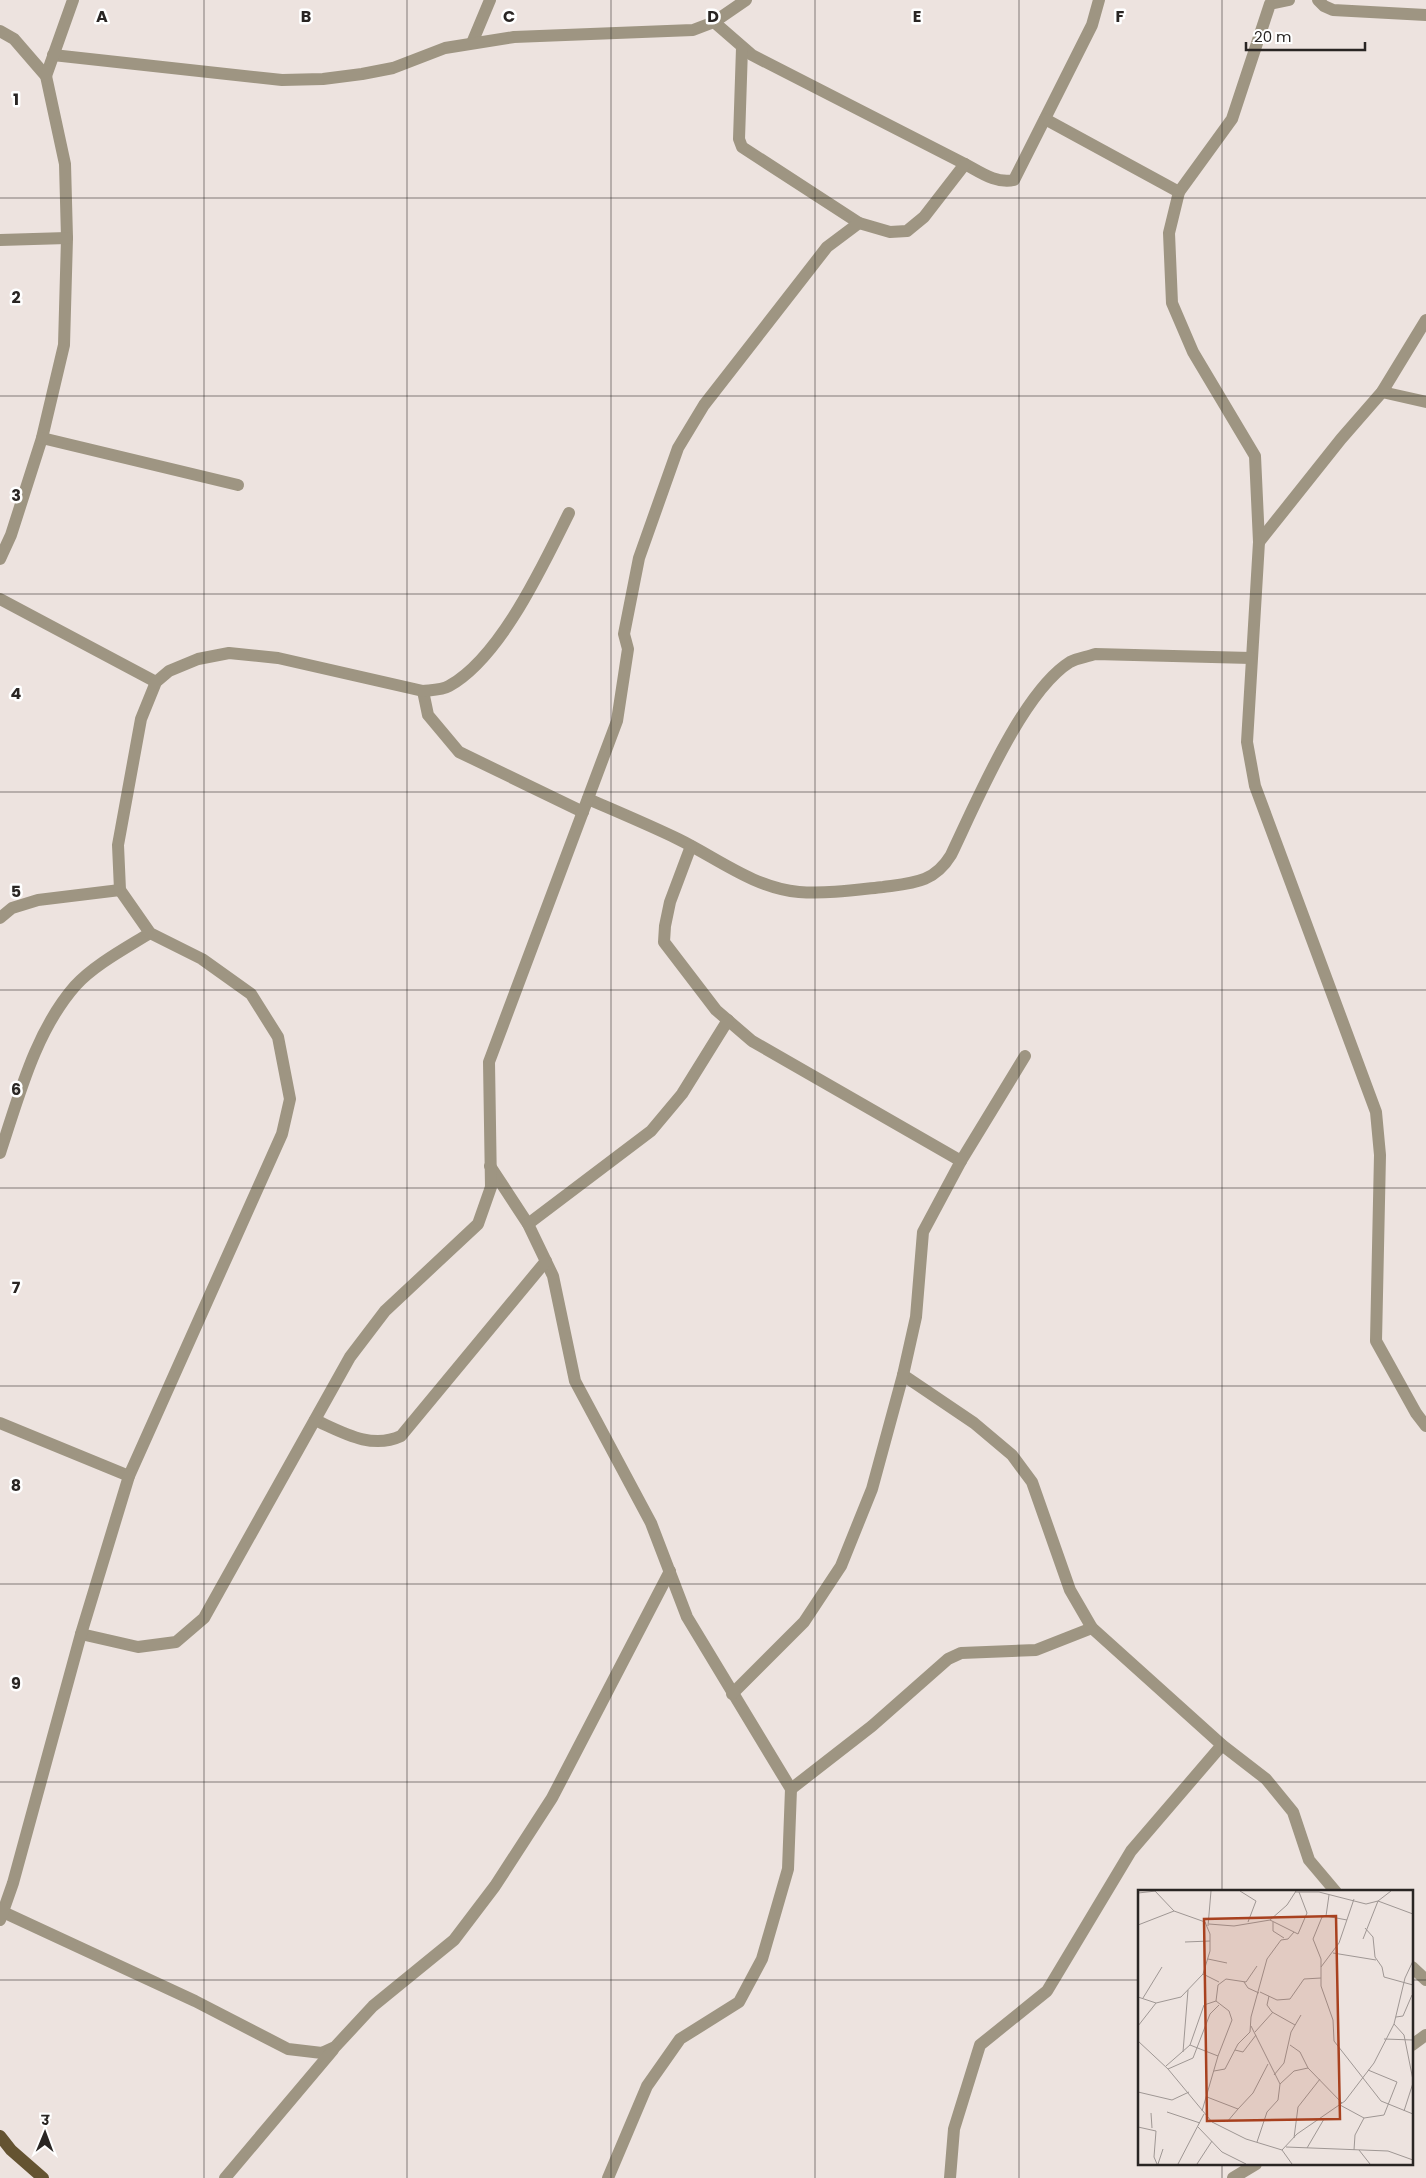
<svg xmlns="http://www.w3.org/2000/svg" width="1426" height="2178" font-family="Poppins,'Noto Sans Devanagari',sans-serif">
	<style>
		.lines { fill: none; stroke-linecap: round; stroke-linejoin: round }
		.minor { stroke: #9e9582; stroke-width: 12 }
		.primary { stroke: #645331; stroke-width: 12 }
		.grid { fill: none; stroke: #292523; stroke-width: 1; stroke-opacity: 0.55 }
		.inset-road { fill: none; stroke: #9f9794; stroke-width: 1 }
		.view { fill: #a8411f; fill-opacity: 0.15; stroke: #a8411f; stroke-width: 2.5 }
		.inset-edge { fill: none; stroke: #292523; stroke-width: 2.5 }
		.grid-label { font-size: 16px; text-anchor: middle; font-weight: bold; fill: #292523; stroke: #fff; stroke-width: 5; stroke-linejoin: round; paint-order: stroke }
	</style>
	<rect width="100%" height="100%" fill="#ede3df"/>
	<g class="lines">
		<g class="minor">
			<polyline points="1289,0 1270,4 1232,119 1179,192 1169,233 1172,303 1193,352 1255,456 1259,542 1247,742 1255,786 1376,1112 1380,1155 1376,1341 1416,1413 1426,1426"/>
			<polyline points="1318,0 1324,6 1333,10 1426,15"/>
			<path d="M714,22L752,55L965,164C980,172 996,184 1014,180L1092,25L1099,0"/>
			<polyline points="0,31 14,39 46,76 65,164 67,238 64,345 42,438 11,535 0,559"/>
			<polyline points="472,43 490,0"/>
			<polyline points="742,48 739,139 742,147 859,223"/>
			<polyline points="53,55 282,80 323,79 362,74 393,68 445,48 514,37 693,30 714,22 746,0"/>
			<polyline points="46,76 73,0"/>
			<polyline points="1045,119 1179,192"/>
			<polyline points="0,240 67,238"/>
			<polyline points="1382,392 1426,402"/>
			<polyline points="42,438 238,485"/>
			<polyline points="1259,542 1341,439 1382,392 1426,320"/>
			<polyline points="0,599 156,682"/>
			<polyline points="423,691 428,715 459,752 583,812"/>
			<path d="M588,799C618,812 649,825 678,839C717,858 754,888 799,892C827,894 855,890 883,887C913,883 934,883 951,855C976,803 1022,692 1070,662C1077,658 1087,657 1095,654L1251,658"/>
			<polyline points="691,846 670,902 665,926 664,942 716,1010 752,1041 961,1161"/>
			<polyline points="0,918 12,908 38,900 120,890"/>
			<path d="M0,1153C19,1096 35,1032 75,986C94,965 126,948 150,933"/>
			<polyline points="490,1166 528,1224 553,1276 575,1381 651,1523 687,1617 791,1789 788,1869 762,1959 739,2002 680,2039 647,2086 608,2178"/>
			<polyline points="528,1224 651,1131 682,1094 728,1020"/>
			<polyline points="903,1375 974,1423 1012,1455 1032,1482 1070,1590 1092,1628 1222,1745 1266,1779 1293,1812 1309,1860 1336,1892"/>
			<path d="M315,1420C342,1432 371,1450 401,1436L546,1261"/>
			<polyline points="0,1423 129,1476"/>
			<polyline points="81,1634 138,1647 176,1642 204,1618 350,1357 385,1311 478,1224 491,1187 489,1062 617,721 628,649 624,634 639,558 678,448 704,405 827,247 859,223 890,232 907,231 924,217 965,164"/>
			<polyline points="732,1694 804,1622 841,1566 872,1489 903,1375 916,1317 923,1232 961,1161 1025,1056"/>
			<polyline points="791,1789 872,1726 948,1659 961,1653 1036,1650 1092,1628"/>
			<polyline points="3,1912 195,2001 288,2049 322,2053 335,2047 373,2006 454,1940 495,1886 552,1798 670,1571"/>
			<path d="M0,1920L13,1883L81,1634L129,1476L282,1134L290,1099L278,1037L251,994L202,959L150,933L120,890L118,845L141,719L156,682L169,671L198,659L229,653L278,658L423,691C431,690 442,690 449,686C501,657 543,565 569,513"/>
			<polyline points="1412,1967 1426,1980"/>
			<polyline points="1412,2045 1426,2035"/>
			<polyline points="225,2178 333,2050"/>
			<polyline points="950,2178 954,2129 980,2045 1047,1991 1131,1851 1222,1745"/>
			<polyline points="1233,2178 1256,2164"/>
		</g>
		<polyline class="primary" points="0,2136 11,2150 43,2178"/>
	</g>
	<path class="grid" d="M204,0V2178M407,0V2178M611,0V2178M815,0V2178M1019,0V2178M1222,0V1892M0,198H1426M0,396H1426M0,594H1426M0,792H1426M0,990H1426M0,1188H1426M0,1386H1426M0,1584H1426M0,1782H1426M0,1980H1140M1412,1980H1426M1222,2164V2178"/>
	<g transform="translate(1138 1890)">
		<rect width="275" height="275" fill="#ede3df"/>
		<path class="inset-road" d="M102,1L118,11L110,32M157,2H181L228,14L240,11L275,24M0,3L18,1M191,5L188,26L184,27L175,49L183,69V96L195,130L196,151L243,211L275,224M188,26L209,30M132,30L160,44L169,23L161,2M135,32V41L146,48M71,34L96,36L132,30L149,15L158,1M0,35L36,21M70,36L73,1M227,38L235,47L237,67L244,77L246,87L275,95M225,49L240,11L253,1M47,52L72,51M195,63L238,70M70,69L89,73M183,77L201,53L216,9M65,84L81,92M106,92L110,98L121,103M122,102L139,110L152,109L166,89L183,88M131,106L129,115L134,122L157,135M0,107L18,113L43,107L65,84L72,61V44L67,32L36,21L17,1M5,108L24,77M258,127L265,126L274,105M256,134L266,145L275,190M0,136L18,113M113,136L142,194L140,210L129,222L119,252M117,142L135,122M246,149L275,150M0,151L30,179L74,232L108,249L144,260L154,274M52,155L80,166M152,155L162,162L170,178L204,213M97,160L105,162L118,145M45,162L50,100M28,176L52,155L66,115L78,111M30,179L55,168L72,124L81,115M76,181L87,179L100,154L112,142L113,127L129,69L143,50L150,49L156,42M136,185L146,173L153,142L163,125M142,194L156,181L170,178M0,202L34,210L51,202M69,207L100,219L115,203L130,174M202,215L226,228L246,225L259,192L230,180M64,221L80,166L94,130L91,121L78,111L80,95L88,89L108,92L119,76M266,221L275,193M29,222L62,233M13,223L14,238M89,232L100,219M0,237L18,241L16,267L19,274M60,237L84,262L108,274M156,248L160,217L182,189M148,257L250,261L275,270M169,258L186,229M144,260L159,244L207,211L236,173L256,134L267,88L275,71M216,260L217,245L226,228M221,260L232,274M20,274L25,259M40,274L66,224M59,274L74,251"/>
		<path class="view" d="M198,26L202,229L69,231L66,29Z"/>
		<rect width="275" height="275" class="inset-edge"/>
	</g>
	<g class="grid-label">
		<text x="102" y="22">A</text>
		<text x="306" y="22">B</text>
		<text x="509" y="22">C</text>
		<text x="713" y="22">D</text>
		<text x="917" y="22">E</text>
		<text x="1120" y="22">F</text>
		<text x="16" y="105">1</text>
		<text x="16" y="303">2</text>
		<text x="16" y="501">3</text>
		<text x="16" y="699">4</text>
		<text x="16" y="897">5</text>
		<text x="16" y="1095">6</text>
		<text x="16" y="1293">7</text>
		<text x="16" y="1491">8</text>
		<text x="16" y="1689">9</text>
	</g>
	<g transform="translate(45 2133) rotate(1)" stroke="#ffffff" stroke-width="4" paint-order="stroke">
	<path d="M0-4L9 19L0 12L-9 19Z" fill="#292523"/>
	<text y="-8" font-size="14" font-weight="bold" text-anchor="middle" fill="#292523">उ</text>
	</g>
	<path d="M1246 42v8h119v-8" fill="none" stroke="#292523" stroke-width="2.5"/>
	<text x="1254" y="42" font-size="15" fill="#292523" stroke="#ffffff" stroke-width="4" paint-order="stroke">20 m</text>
</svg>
